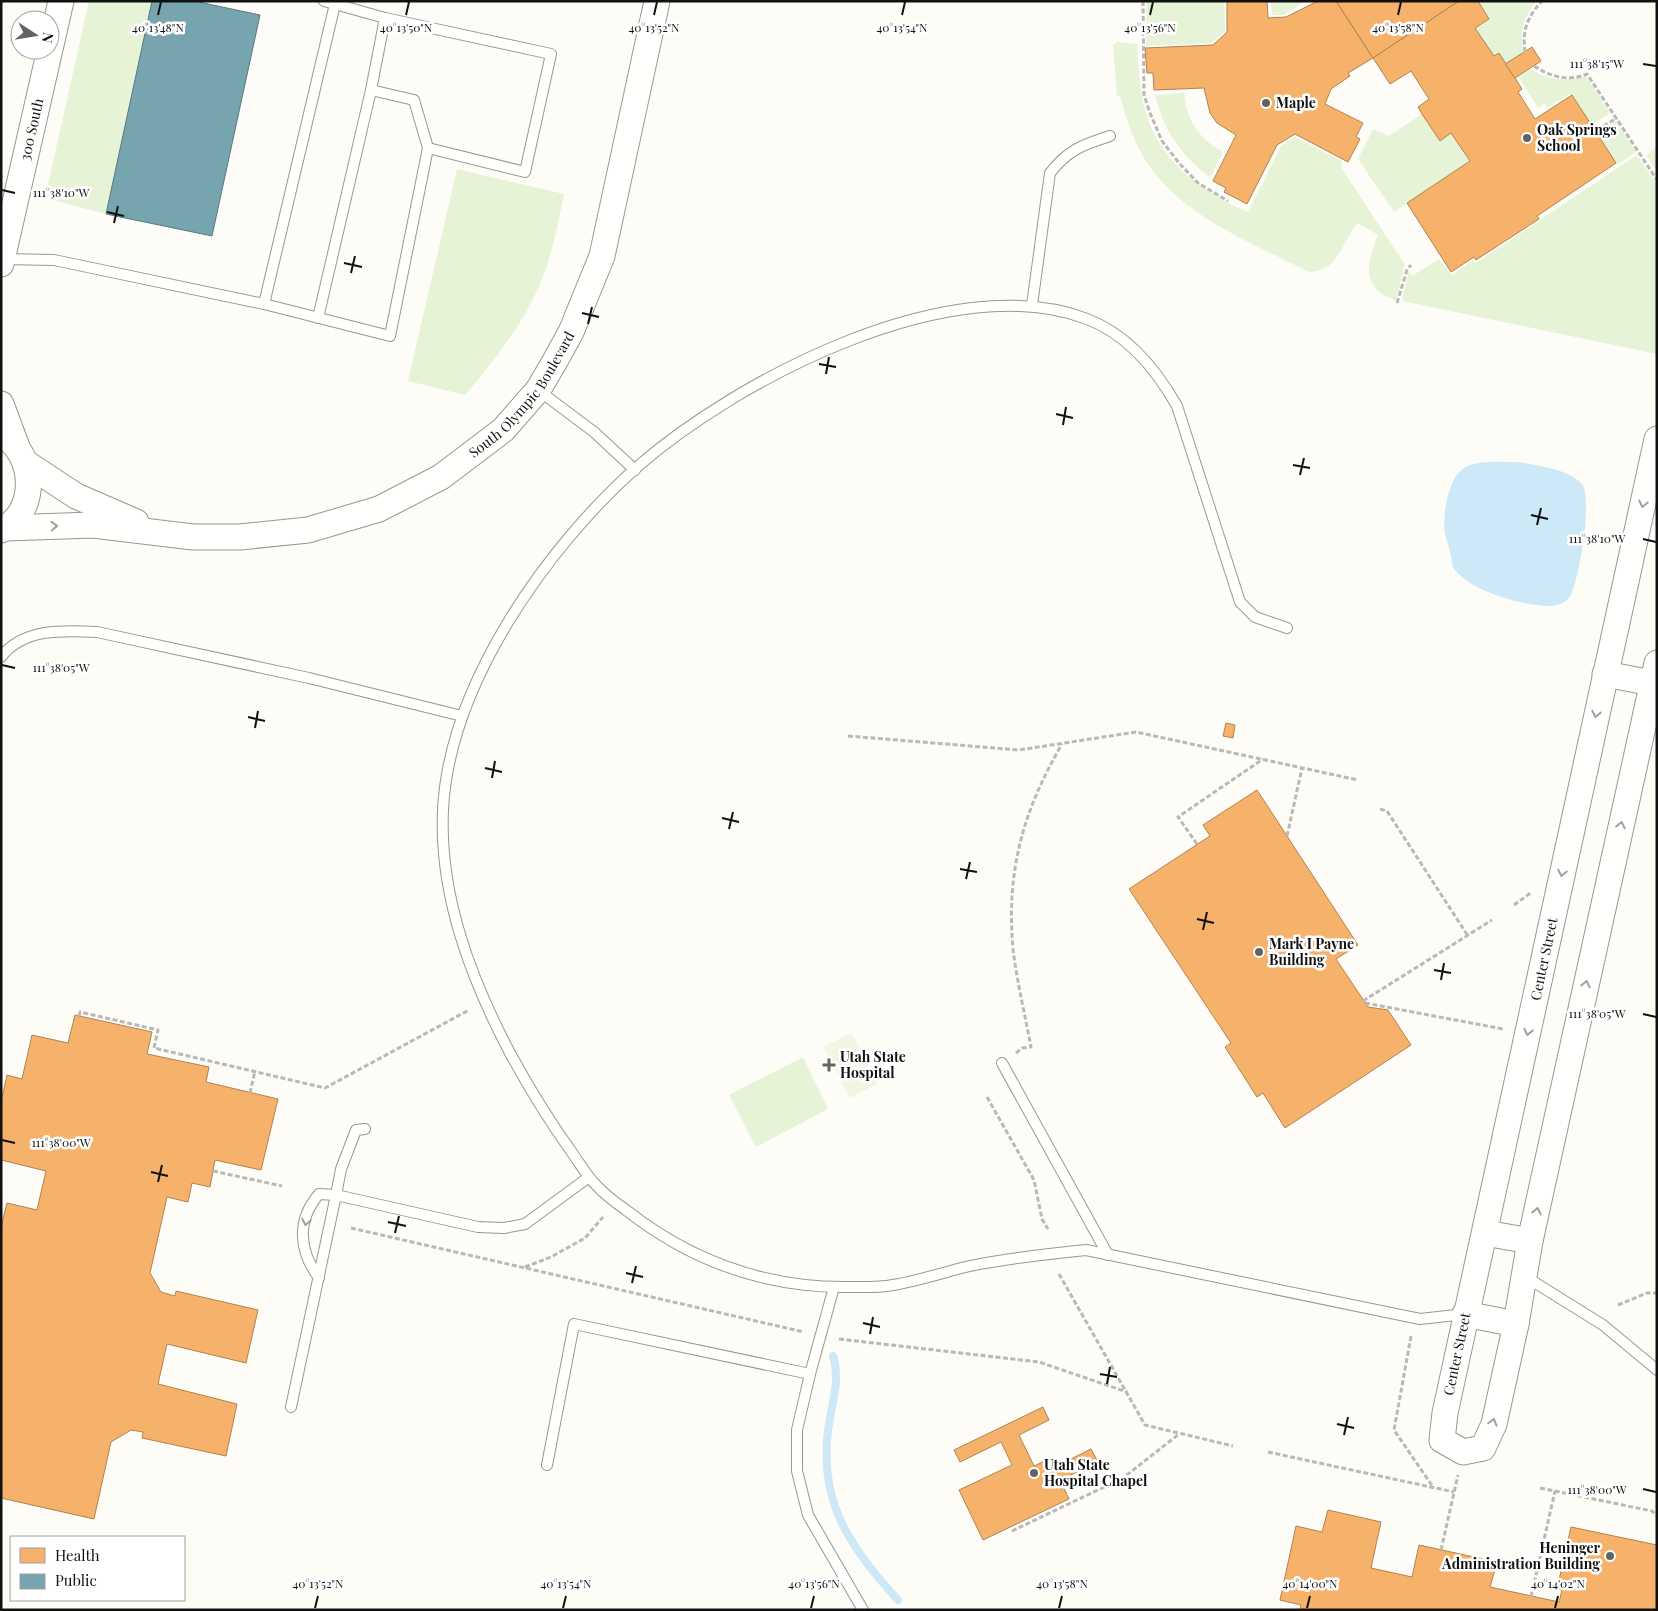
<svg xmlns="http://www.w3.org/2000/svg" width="1658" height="1611" font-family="'Playfair Display',serif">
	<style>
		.green { fill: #e7f3d7 }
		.pitch { fill: #f0f6e1 }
		.water { fill: #cde8f7 }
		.health { fill: #f6b26b; stroke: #b18250 }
		.public { fill: #76a5af; stroke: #587980 }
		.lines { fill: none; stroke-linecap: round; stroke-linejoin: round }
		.stream { stroke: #cde8f7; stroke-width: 8 }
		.service-casing { stroke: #979795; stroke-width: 12 }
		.tertiary-casing { stroke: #979795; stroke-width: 27 }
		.path { stroke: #b9b9b8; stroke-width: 3; stroke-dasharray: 5 2.5; stroke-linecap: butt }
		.service { stroke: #fffffe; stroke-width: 10 }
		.tertiary { stroke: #fffffe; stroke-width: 25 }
		.oneway { stroke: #a0a09f }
		.ticks { fill: none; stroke: #111; stroke-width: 2 }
		.poi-dot { fill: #646362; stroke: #fff; stroke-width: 2 }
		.labels { text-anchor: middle; stroke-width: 5; stroke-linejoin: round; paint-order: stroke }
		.poi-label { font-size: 14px; font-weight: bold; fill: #111; stroke: #fff; text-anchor: start }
		.street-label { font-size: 14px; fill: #111; stroke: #fff }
		.ticks-label { font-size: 12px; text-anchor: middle; fill: #111; stroke: #fff; stroke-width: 5; stroke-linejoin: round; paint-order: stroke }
	</style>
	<rect width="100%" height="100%" fill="#fdfcf7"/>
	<g class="green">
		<polygon points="89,1 152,1 106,214 45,198"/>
		<polygon points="1147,1 1224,1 1225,31 1212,43 1146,46"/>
		<polygon points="1271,1 1305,1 1284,15 1272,15"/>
		<path d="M1478,1H1536C1523,18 1520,32 1523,52L1505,64L1494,56L1475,28L1489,19Z"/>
		<path d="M1117,42L1137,44C1138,63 1139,82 1143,101C1153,156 1200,192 1248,212L1281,146L1295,137L1342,161L1341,167L1405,265L1396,300C1360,290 1367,262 1378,235L1358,223C1340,243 1340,271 1309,272C1247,240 1171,213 1138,147C1130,131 1125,113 1120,96H1117L1113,45Z"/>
		<path d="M1530,69C1547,79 1567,83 1586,76L1610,113L1591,125L1570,94L1548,107L1545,104L1538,108L1518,76Z"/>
		<path d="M1184,93C1186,119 1200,140 1223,152L1210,177C1182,157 1163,129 1155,95Z"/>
		<polygon points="1422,114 1440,141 1451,133 1469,161 1394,212 1358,159 1373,129 1389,136"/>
		<polygon points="1616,122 1636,152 1617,165 1597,134"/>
		<polygon points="1657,147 1657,171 1646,155"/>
		<polygon points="1637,155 1657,185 1657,354 1402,301 1409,271 1412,276 1439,259 1452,275 1473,260 1476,263"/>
		<path d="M457,169L564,194C559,219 554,244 546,269C529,316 498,357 465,395L408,381Z"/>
		<polygon points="803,1057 828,1109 756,1147 729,1095"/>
	</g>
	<polygon class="pitch" points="851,1033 877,1084 850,1098 824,1047"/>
	<path class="water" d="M1518,462C1536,465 1569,469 1582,484C1593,498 1579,584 1569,598C1564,604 1556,606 1549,606C1520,605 1473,592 1455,570C1451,566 1452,558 1450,552C1449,546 1446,540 1445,534C1442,516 1448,473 1468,466C1483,460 1502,462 1518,462Z"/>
	<g class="health">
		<polygon points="1227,1 1267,1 1268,18 1286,17 1318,1 1336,1 1373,58 1348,73 1350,76 1331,89 1325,104 1363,123 1356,137 1360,139 1348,162 1295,134 1277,145 1247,204 1224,192 1226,188 1213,181 1236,135 1217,123 1210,113 1204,88 1154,90 1153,73 1147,73 1145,48 1213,45 1227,32"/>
		<polygon points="1336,1 1459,1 1373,58"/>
		<polygon points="1459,1 1478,1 1489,19 1475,28 1494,56 1499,53 1522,89 1518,92 1535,119 1572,95 1616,163 1537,216 1539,219 1476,260 1474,257 1451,272 1407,203 1470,161 1451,133 1440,141 1422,114 1418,107 1429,99 1411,71 1390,84 1373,58"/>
		<polygon points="1532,47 1541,61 1515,78 1505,64"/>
		<polygon points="1226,723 1235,725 1233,738 1223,736"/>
		<polygon points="1257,790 1358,945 1336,959 1368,1007 1388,1010 1411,1045 1285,1128 1263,1093 1257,1097 1225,1047 1231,1043 1129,889 1210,836 1203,825"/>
		<polygon points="75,1015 152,1032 147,1054 209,1067 206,1082 278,1099 261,1170 215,1160 210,1187 192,1183 188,1202 167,1197 150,1273 161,1292 175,1296 176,1291 258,1310 246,1363 167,1344 158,1384 237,1404 226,1456 142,1438 143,1432 131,1430 111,1442 94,1519 1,1498 1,1227 7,1203 37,1210 46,1171 1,1160 1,1102 7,1075 22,1079 32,1035 68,1043"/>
		<polygon points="1043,1407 1049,1420 1019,1435 1034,1466 1053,1457 1057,1466 1091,1449 1098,1462 1060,1480 1069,1499 983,1540 959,1490 1012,1465 1001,1442 960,1462 954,1450"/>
		<polygon points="1328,1510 1381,1522 1371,1568 1412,1577 1419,1545 1497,1562 1490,1587 1559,1602 1562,1590 1557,1589 1571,1527 1657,1545 1657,1610 1300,1610 1301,1605 1280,1600 1296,1526 1322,1532"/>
	</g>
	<polygon class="public" points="152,1 194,1 260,15 212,236 106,214"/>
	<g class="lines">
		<path class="stream" d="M833,1356C841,1382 831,1404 828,1431C819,1503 851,1549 898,1600"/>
		<g class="service-casing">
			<g id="service">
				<polyline points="385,18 551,54 525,172 428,148"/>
				<polyline points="3,259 54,260 264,304 335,4 324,1"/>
				<polyline points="264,304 390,336 428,148 414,100 371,90 385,18 335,4"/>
				<path d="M1032,305L1050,173C1068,150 1082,145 1110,136"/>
				<polyline points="318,318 371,90"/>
				<polyline points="538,390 594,432 635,470"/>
				<path d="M1287,628L1255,617L1240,602L1177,406C1156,369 1127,334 1087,319C952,267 738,379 637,467C546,548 449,685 443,810C439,895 471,979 510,1053C529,1088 550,1122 573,1154C580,1164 587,1176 596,1185C605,1195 616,1203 626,1210C691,1261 762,1287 844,1287C860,1287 877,1288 893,1285C919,1281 944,1272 970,1266C1008,1258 1047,1254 1086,1250L1420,1319L1465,1314"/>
				<path d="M1,657C23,628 64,630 97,632L309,678L462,716"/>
				<polyline points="1002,1063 1108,1255"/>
				<polyline points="1526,1277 1603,1325 1657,1370"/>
				<path d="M319,1278C299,1251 296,1221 319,1194L336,1195L341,1169L356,1130L365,1129"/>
				<polyline points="834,1287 810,1374 797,1430 797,1471 808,1515 863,1610"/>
				<polyline points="291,1407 336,1195 478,1227 504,1228 525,1224 589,1177"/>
				<polyline points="547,1465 574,1324 810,1374"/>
			</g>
		</g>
		<g class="tertiary-casing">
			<g id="tertiary">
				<path id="s1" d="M1,264L61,1"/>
				<polyline points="1,404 17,447"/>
				<path d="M1,434C36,453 39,512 1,530"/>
				<polyline points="1657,439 1445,1413 1442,1440 1463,1452 1483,1448 1494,1424 1516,1324 1530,1241 1657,663"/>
				<polyline points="26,463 76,496 136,522"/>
				<path id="s2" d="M5,528L93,525L193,537H240L308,530L379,509L441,477L503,430L538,390L555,361L571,332L602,256L657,1"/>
				<polyline points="1605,674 1652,683"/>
				<polyline points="1485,1233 1530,1241"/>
				<polyline points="1465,1314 1516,1324"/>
			</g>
		</g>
		<g class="path">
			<polyline points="1143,1 1144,95 1150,113 1162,141 1179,163 1198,183 1228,201"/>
			<path d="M1525,52C1522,31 1527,17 1542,1"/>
			<path d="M1534,66C1552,77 1568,82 1587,74L1657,180"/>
			<polyline points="1597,130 1617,118"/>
			<polyline points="1397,303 1407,270 1411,265"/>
			<polyline points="848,736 1019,750 1136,732 1358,780"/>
			<polyline points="1380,809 1387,811 1468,936"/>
			<polyline points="1287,836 1302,768"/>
			<polyline points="1197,844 1178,817 1263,759"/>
			<polyline points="1514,905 1532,892"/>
			<polyline points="1363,1001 1492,920"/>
			<polyline points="1365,1003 1503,1029"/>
			<polyline points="79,1016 80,1012 158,1030 154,1048 325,1088 469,1010"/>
			<path d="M1016,1053L1022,1048L1031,1047C1025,1015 1017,982 1013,949C1006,871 1023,811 1062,744"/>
			<polyline points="250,1093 255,1071"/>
			<polyline points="987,1097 1034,1180 1042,1219 1048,1229"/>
			<polyline points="213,1171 282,1186"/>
			<polyline points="351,1228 804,1332"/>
			<polyline points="525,1267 551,1257 585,1238 603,1217"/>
			<polyline points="1059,1274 1145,1425 1233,1446"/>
			<polyline points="1618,1305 1647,1293 1657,1293"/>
			<polyline points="1411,1336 1394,1430 1433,1487"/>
			<polyline points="839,1339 1039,1362 1127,1392"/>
			<polyline points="1268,1452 1454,1492"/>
			<polyline points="1540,1488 1652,1511 1657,1516"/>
			<polyline points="1012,1531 1123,1478 1179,1434"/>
			<polyline points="1441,1550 1458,1475"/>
			<polyline points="1531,1597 1555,1491"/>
		</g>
		<use href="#service" class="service"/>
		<use href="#tertiary" class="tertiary"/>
	</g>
	<defs><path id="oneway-chevron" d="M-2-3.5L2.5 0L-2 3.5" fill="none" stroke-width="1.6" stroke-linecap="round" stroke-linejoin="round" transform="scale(1.25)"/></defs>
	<g class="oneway">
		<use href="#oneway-chevron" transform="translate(1643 504) rotate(102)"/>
		<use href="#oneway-chevron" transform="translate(54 526) rotate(-2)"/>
		<use href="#oneway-chevron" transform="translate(1596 714) rotate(102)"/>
		<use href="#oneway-chevron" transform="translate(1621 825) rotate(-78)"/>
		<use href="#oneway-chevron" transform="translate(1562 873) rotate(102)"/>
		<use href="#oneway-chevron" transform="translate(1586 984) rotate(-78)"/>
		<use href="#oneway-chevron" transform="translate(1528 1032) rotate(102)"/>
		<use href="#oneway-chevron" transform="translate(1537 1211) rotate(-78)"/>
		<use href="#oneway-chevron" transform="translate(306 1222) rotate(102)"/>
		<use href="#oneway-chevron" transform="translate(1493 1422) rotate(-74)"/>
	</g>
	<path class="ticks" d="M158,15L161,2M406,15L409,2M654,15L657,2M902,15L905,2M1150,15L1153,2M1398,15L1401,2M1643,64L1656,66M2,190L15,193M107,212L124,216M114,223L118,206M344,263L362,267M351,273L355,256M582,313L599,317M588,324L592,307M819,364L836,367M826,374L829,357M1056,414L1073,418M1063,425L1066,407M1293,465L1310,468M1300,475L1304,458M1531,515L1548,519M1537,525L1541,508M1643,539L1656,542M2,665L15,668M248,717L265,721M255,728L258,711M485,768L502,772M492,778L495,761M722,818L739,822M729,829L733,812M960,869L977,872M966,879L970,862M1197,919L1214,923M1203,930L1207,912M1434,970L1451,973M1441,980L1444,963M1643,1014L1656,1017M2,1140L15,1143M151,1172L168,1176M158,1182L162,1165M388,1222L406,1226M395,1233L399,1216M626,1273L643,1277M632,1283L636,1266M863,1323L880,1327M870,1334L873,1317M1100,1374L1117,1377M1107,1384L1110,1367M1337,1424L1354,1428M1344,1435L1348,1417M1643,1489L1656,1492M315,1608L318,1596M563,1608L566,1596M811,1608L814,1596M1059,1608L1062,1596M1307,1608L1310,1596M1555,1608L1558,1596"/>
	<g class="poi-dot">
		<circle cx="1266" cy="103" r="5"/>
		<circle cx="1527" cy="138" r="5"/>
		<circle cx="1259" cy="952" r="5"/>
		<path d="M826.5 1057.5h5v5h5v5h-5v5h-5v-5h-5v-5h5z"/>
		<circle cx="1034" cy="1473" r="5"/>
		<circle cx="1610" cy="1556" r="5"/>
	</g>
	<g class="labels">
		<g class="poi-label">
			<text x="1276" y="108">Maple</text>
			<text x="1537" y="135">Oak Springs<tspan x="1537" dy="16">School</tspan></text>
			<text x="1269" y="949">Mark I Payne<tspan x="1269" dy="16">Building</tspan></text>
			<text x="840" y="1062">Utah State<tspan x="840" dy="16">Hospital</tspan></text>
			<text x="1044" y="1470">Utah State<tspan x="1044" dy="16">Hospital Chapel</tspan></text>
			<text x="1600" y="1553" text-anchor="end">Heninger<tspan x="1600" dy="16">Administration Building</tspan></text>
		</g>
		<g class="street-label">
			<text dy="5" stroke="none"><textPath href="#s1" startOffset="138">300 South</textPath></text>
			<text dy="5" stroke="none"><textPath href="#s2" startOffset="565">South Olympic Boulevard</textPath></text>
			<text transform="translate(1544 959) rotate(-78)" y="5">Center Street</text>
			<text transform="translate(1457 1354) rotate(-78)" y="5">Center Street</text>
		</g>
	</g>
	<g class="ticks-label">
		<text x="158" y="32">40°13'48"N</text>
		<text x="406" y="32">40°13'50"N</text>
		<text x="654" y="32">40°13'52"N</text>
		<text x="902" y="32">40°13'54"N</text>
		<text x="1150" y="32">40°13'56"N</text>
		<text x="1398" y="32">40°13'58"N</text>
		<text x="1597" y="68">111°38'15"W</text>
		<text x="61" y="197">111°38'10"W</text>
		<text x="1597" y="543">111°38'10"W</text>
		<text x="61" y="672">111°38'05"W</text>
		<text x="1597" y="1018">111°38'05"W</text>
		<text x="61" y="1147">111°38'00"W</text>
		<text x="1597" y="1494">111°38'00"W</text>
		<text x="318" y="1588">40°13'52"N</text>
		<text x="566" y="1588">40°13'54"N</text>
		<text x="814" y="1588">40°13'56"N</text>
		<text x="1062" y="1588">40°13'58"N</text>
		<text x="1310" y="1588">40°14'00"N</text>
		<text x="1558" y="1588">40°14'02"N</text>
	</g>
	<rect width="1658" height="1611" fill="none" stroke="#111111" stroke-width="5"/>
	<rect x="10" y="1536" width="175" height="65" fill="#ffffff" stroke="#a0a0a0"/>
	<rect x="20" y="1548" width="25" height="15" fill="#f6b26b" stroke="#a0a0a0"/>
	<text x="55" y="1561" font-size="15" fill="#111111">Health</text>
	<rect x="20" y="1574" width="25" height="15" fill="#76a5af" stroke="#a0a0a0"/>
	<text x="55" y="1586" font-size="15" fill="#111111">Public</text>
	<g transform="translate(35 35) rotate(102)"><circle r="24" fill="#ffffff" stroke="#a0a0a0"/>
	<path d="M0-4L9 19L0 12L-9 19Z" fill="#646362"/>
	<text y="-8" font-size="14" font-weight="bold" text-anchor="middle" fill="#111111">N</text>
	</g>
</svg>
